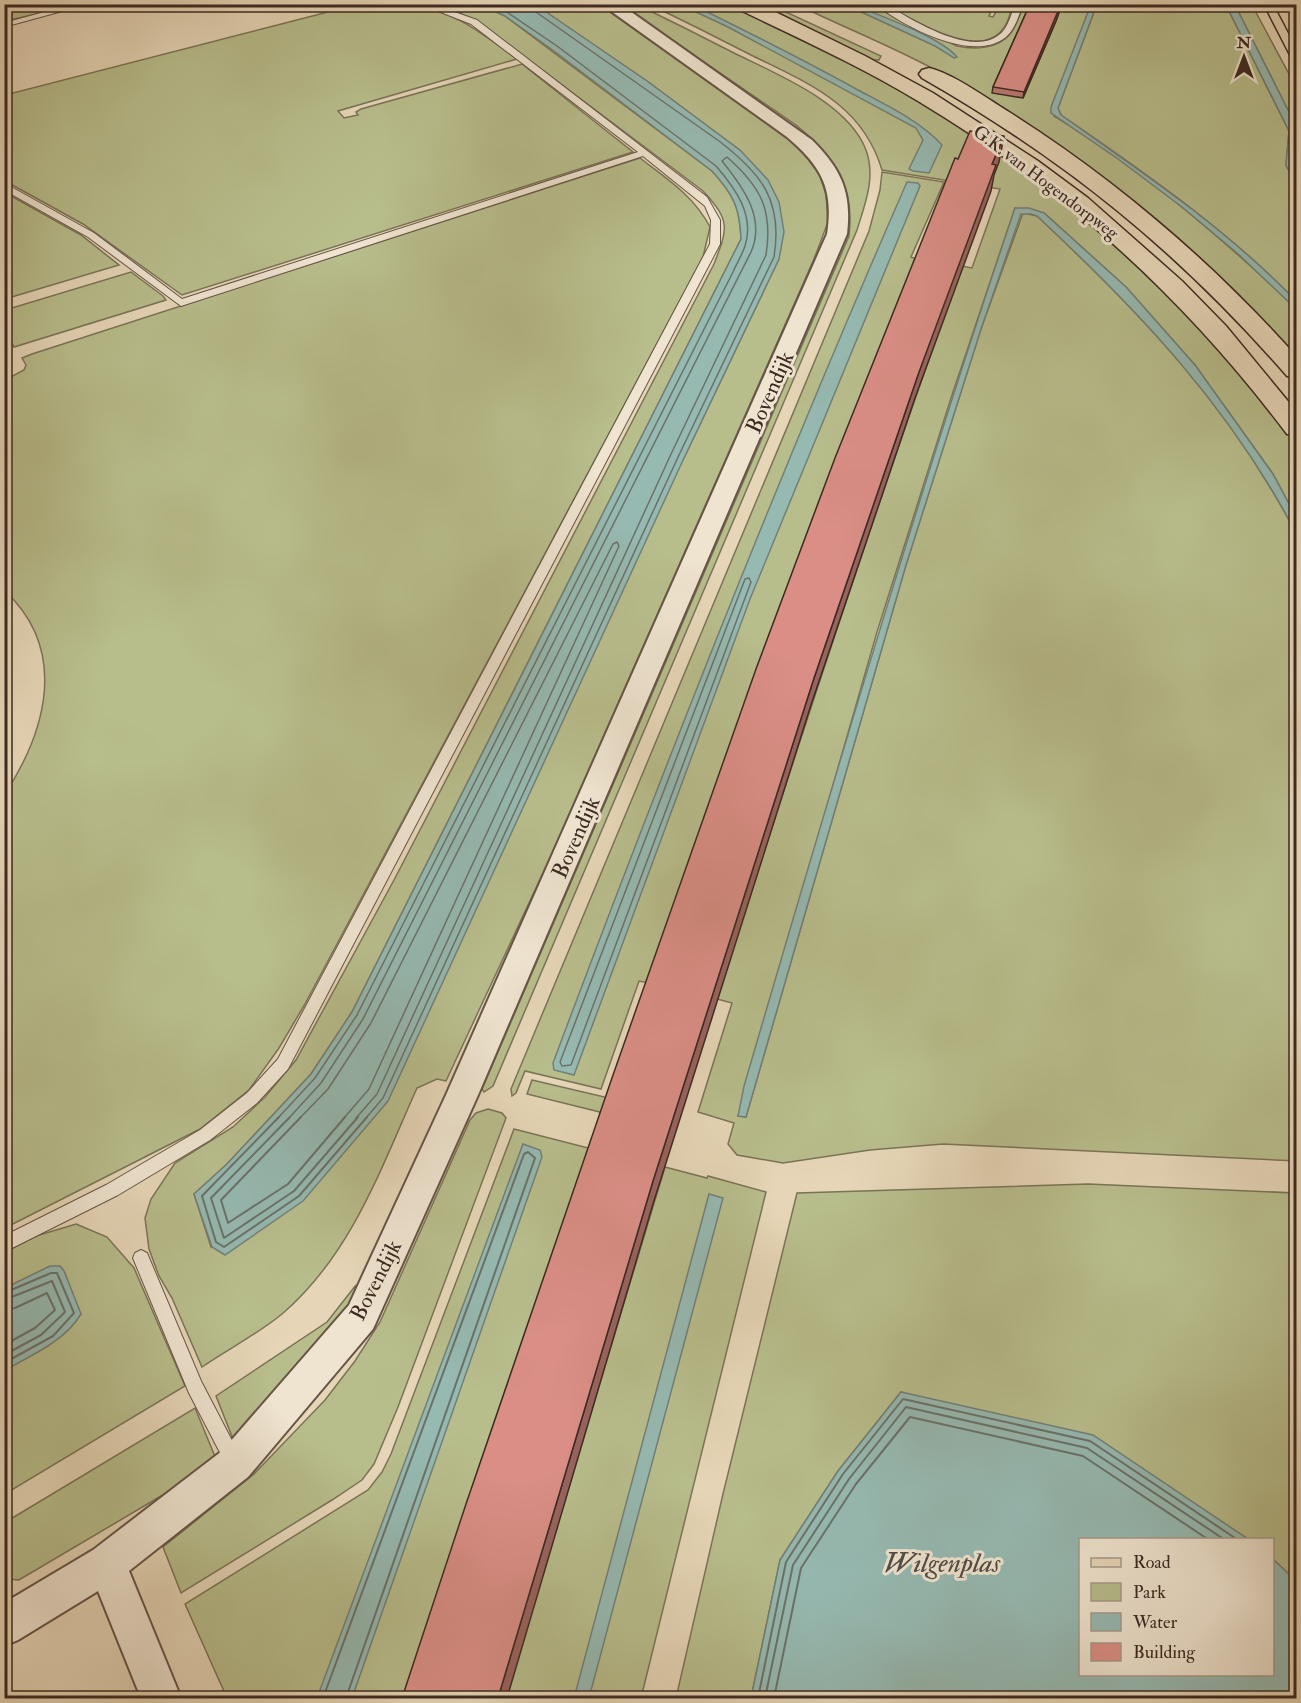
<svg xmlns="http://www.w3.org/2000/svg" width="1301" height="1703" font-family="'IM FELL Double Pica',serif">
	<style>
		.green { fill: #b8bd8c; stroke: #7a7457; stroke-width: 1.5 }
		.water { fill: #96b9b1; stroke: #728078; stroke-width: 1.5 }
		.lines { fill: none; stroke-linecap: round; stroke-linejoin: round }
		.shore-far1 { stroke: #69726a; stroke-width: 1.5 }
		.shore { stroke: #69726a; stroke-width: 2 }
		.service-casing { stroke: #665547; stroke-width: 2 }
		.minor-casing { stroke: #665547; stroke-width: 4 }
		.primary-casing { stroke: #3c2a22; stroke-width: 3 }
		.service { fill: #efe4d0; fill-rule: evenodd }
		.minor { fill: #efe4d0; fill-rule: evenodd }
		.primary { fill: #e6d6b7; fill-rule: evenodd }
		.tram { stroke: #3c2a22; stroke-width: 1.5 }
		.wall { fill: #bb7a73; stroke: #3c2a22; stroke-width: 1.5 }
		.shaded-wall { fill: #99635e; stroke: #3c2a22; stroke-width: 1.5 }
		.building { fill: #da8e86; stroke: #3c2a22; stroke-width: 1.5 }
		.labels { text-anchor: middle; stroke-width: 6; stroke-linejoin: round; paint-order: stroke }
		.far-street-label { font-size: 18px; fill: #3c2a22; stroke: #efe4d0 }
		.street-label { font-size: 22px; fill: #3c2a22; stroke: #efe4d0 }
		.near-water-label { font-size: 28px; font-style: italic; fill: #524e46; stroke: #efe4d0 }
	</style>
	<rect width="100%" height="100%" fill="#e6d6b7"/>
	<filter id="stains"><feTurbulence type="fractalNoise" baseFrequency=".00333" numOctaves="4"/><feColorMatrix values="0 0 0 0 .2 0 0 0 0 .09 0 0 0 0 .02 0 0 0 .5 -.17"/></filter>
	<radialGradient id="worn" r=".72"><stop offset=".6" stop-color="#630" stop-opacity="0"/><stop offset="1" stop-color="#630" stop-opacity=".3"/></radialGradient>
	<g class="green">
		<path d="M917,4L994,5L989,16L993,17L1000,5H1012C1001,77 920,22 884,5L907,6Z"/>
		<path d="M1133,4L1226,5L1289,131L1286,165L1296,185V301C1227,230 1143,171 1061,115L1058,108L1094,12L1054,116C1139,167 1214,232 1287,299L1296,309V357C1196,240 1076,148 941,73C894,47 845,28 798,5H871L957,46C974,50 998,49 1010,34C1017,26 1019,14 1025,5H1076L1117,10Z"/>
		<polygon points="30,5 78,5 5,21 4,10"/>
		<path d="M355,5C373,5 392,3 411,5C453,9 485,36 517,59L338,111L344,118L358,115L356,112L361,109L522,64L633,152L182,295L83,224L5,181V95Z"/>
		<path d="M435,5H481L505,16L712,171C733,194 740,207 741,239L352,1012L311,1074L227,1164L194,1194L211,1247L684,458L779,259L741,151L647,81L535,5H600L773,126L800,148L819,174L826,194L828,222L814,259L550,858L446,1081L437,1079L417,1088C381,1168 351,1255 282,1314C258,1334 228,1349 202,1367L172,1298L159,1276L149,1249L145,1218L151,1199L175,1163L233,1127L265,1097L296,1060L394,880L714,264C728,228 731,221 703,191L488,29L456,11Z"/>
		<path d="M621,5H638C669,20 701,36 732,52C774,73 848,102 866,150C876,177 865,204 857,230L493,1086L484,1092L482,1089L849,236C855,184 835,157 796,125Z"/>
		<path d="M651,5H733L761,18L833,53L961,125L1073,207L1196,319L1290,435L1296,445V517L1273,474L1195,365L1126,287L1044,213L1015,208L952,395L877,632L738,1116L746,1117L906,565L981,329L1023,213L1037,216C1141,313 1230,407 1296,533V1161L943,1144L870,1150L783,1163L737,1155L728,1144L734,1123L698,1112L732,1003L717,999C795,753 875,509 962,266L972,268L1000,189L882,170C862,103 807,83 749,54C716,37 684,21 651,5Z"/>
		<polygon points="758,5 771,5 881,56 879,60 871,60"/>
		<polygon points="1235,5 1252,5 1296,87 1296,126"/>
		<path d="M640,158C667,179 694,196 710,227L703,257L305,1004L279,1048L249,1090L200,1129L5,1228V794C47,729 68,650 5,591V380L24,370L26,365L22,358L32,354Z"/>
		<polygon points="882,172 944,182 911,257 920,260 653,984 639,981 601,1089 525,1071 516,1093 512,1096 511,1089 869,231 880,190"/>
		<polygon points="4,192 81,235 119,265 5,299"/>
		<polygon points="131,272 163,296 166,300 14,347 5,332 5,310"/>
		<polygon points="532,1080 613,1099 608,1114 527,1094"/>
		<polygon points="488,1109 502,1113 506,1118 398,1407 374,1464 362,1480 332,1500 181,1593 163,1547 254,1474 325,1400 355,1361 380,1322 470,1120 476,1113"/>
		<polygon points="514,1129 596,1150 413,1698 227,1698 185,1604 368,1490 382,1472 391,1454"/>
		<polygon points="665,1167 707,1178 708,1176 766,1192 641,1698 505,1698"/>
		<polygon points="1088,1184 1296,1193 1296,1581 1273,1559 1272,1540 1248,1539 1155,1479 901,1392 838,1471 780,1560 751,1698 676,1698 723,1494 797,1193"/>
		<polygon points="76,1224 107,1237 134,1268 185,1386 5,1494 5,1370 48,1346 50,1267 5,1288 5,1252 36,1236"/>
		<polygon points="356,1285 350,1313 235,1444 216,1396 327,1322"/>
		<polygon points="195,1408 216,1459 161,1496 19,1580 8,1579 5,1572 4,1523"/>
	</g>
	<g class="water">
		<path d="M481,5H536L647,81L741,151L768,180L779,202L784,232L779,259L684,458L388,1101L303,1201L225,1255L212,1247L194,1194L227,1164L311,1074L352,1012L741,239C740,207 733,194 712,171L554,51L505,16Z"/>
		<path d="M681,5H693C748,32 804,60 858,90C886,105 920,121 942,145L929,173L913,171L909,169L923,140L916,128L728,27Z"/>
		<path d="M846,5H854C880,16 939,36 957,57L954,58L935,46Z"/>
		<polygon points="1226,5 1235,5 1296,126 1296,185 1286,165 1289,131"/>
		<path d="M1088,12H1094L1058,108L1061,115C1142,172 1227,229 1296,301V309L1237,253L1182,207L1118,159L1051,113V107Z"/>
		<path d="M907,182L918,183L920,186L750,599L574,1075L554,1070L553,1063C664,766 780,472 907,182Z"/>
		<path d="M1015,208H1029L1044,213L1126,287L1195,365L1273,474L1296,517V533C1230,407 1141,313 1037,216L1031,214H1021L981,329L906,565L746,1117L738,1116L744,1086C830,792 917,498 1015,208Z"/>
		<polygon points="523,1144 540,1150 542,1157 352,1698 317,1698"/>
		<polygon points="709,1194 723,1198 589,1698 574,1698"/>
		<path d="M50,1266H60L64,1271L81,1314C65,1341 32,1355 5,1370V1288Z"/>
		<polygon points="901,1392 1093,1435 1248,1539 1080,1540 1080,1674 1272,1674 1273,1559 1296,1581 1296,1698 751,1698 780,1560 838,1471"/>
	</g>
	<g class="lines">
		<g class="shore-far1">
			<polygon points="749,578 751,582 571,1065 562,1066 560,1062 745,579"/>
			<path d="M278,1118L315,1078L357,1015L733,272C737,263 742,255 745,246C755,215 735,188 716,166L557,46L495,4"/>
			<path d="M289,1118L321,1083L363,1019L751,252C766,218 743,187 722,161L727,157C761,187 773,210 766,255L672,452L377,1094L356,1118"/>
			<polyline points="300,1118 328,1089 371,1023 613,544 617,542 619,546 369,1089 344,1118"/>
			<path d="M366,1118L383,1098L679,455L774,257C783,201 762,174 719,141L536,12L533,4"/>
		</g>
		<g class="shore">
			<polyline points="279,1117 202,1196 216,1242 224,1247 299,1196 367,1117"/>
			<polyline points="290,1117 211,1198 224,1238 294,1191 358,1117"/>
			<polyline points="301,1117 221,1200 228,1223 288,1184 345,1117"/>
			<polyline points="4,1293 51,1273 57,1273 74,1313 53,1336 4,1363"/>
			<polyline points="4,1300 52,1281 65,1312 41,1335 4,1355"/>
			<polyline points="4,1309 15,1308 47,1293 55,1310 35,1328 4,1345"/>
			<polyline points="323,1698 524,1154 528,1152 535,1158 346,1698"/>
			<polyline points="758,1698 786,1562 843,1474 903,1399 1090,1441 1238,1540"/>
			<polyline points="765,1698 793,1565 849,1479 906,1407 1087,1448 1225,1540"/>
			<polyline points="774,1698 801,1568 856,1484 910,1417 1083,1456 1209,1540"/>
		</g>
		<g class="service-casing">
			<g id="service">
				<polygon points="74,4 88,4 4,27 4,23"/>
				<polygon points="420,4 432,4 477,20 707,197 720,220 720,244 288,1069 257,1103 210,1140 118,1195 4,1252 4,1236 106,1185 200,1130 247,1093 278,1059 710,244 711,220 705,206 643,156 181,306 88,237 4,190 4,183 94,233 182,299 638,152 471,24"/>
				<path d="M875,4H885C911,19 978,63 1004,30C1009,23 1012,13 1015,4H1023C1019,15 1015,29 1006,37C973,64 903,26 875,4Z"/>
				<polygon points="1084,4 1127,4 1111,9"/>
				<polygon points="141,1250 147,1253 201,1381 240,1456 243,1462 240,1468 234,1471 228,1468 189,1393 133,1258 135,1253"/>
			</g>
		</g>
		<g class="minor-casing">
			<path id="minor" d="M601,4H620L812,140C841,169 852,192 847,234L478,1095L373,1329L248,1477L129,1571L181,1698H141L98,1591L18,1640L4,1646V1603L93,1550L222,1451L349,1305L446,1095L827,234C834,188 821,166 787,137Z"/>
		</g>
		<g class="primary-casing">
			<g id="primary">
				<path d="M734,4H759L865,56L933,93L1038,161L1088,198L1182,281L1226,326L1296,411V436L1287,434C1183,296 1066,190 918,101C860,66 798,38 736,8Z"/>
				<path d="M929,68C954,74 986,98 1009,112C1116,180 1212,262 1296,356V378L1287,376C1177,250 1067,161 922,78L919,74L922,70Z"/>
			</g>
		</g>
		<use href="#service" class="service"/>
		<use href="#minor" class="minor"/>
		<use href="#primary" class="primary"/>
		<g class="tram">
			<polyline points="1263,4 1296,68"/>
			<polyline points="1275,7 1296,47"/>
		</g>
	</g>
	<polygon class="wall" points="1030,4 1062,4 1056,21 1023,98 992,93 993,87"/>
	<g class="shaded-wall">
		<polygon points="1061,4 1061,7 1056,21 1023,98 1024,92"/>
		<polygon points="1004,136 999,162 994,175 991,191 915,398 811,705 653,1204 507,1698 498,1698 653,1181 814,678 919,372 992,164"/>
	</g>
	<g class="building">
		<polygon points="1030,4 1061,4 1024,92 993,87"/>
		<polygon points="970,131 1004,136 992,164 996,165 919,372 814,678 653,1181 498,1698 402,1698 466,1504 613,1075 756,669 835,458 955,158 958,159"/>
	</g>
	<g class="labels">
		<g class="far-street-label">
			<text transform="translate(1046 182) rotate(37)" y="6">G.K. van Hogendorpweg</text>
		</g>
		<g class="street-label">
			<text transform="translate(769 392) rotate(-66)" y="8">Bovendijk</text>
			<text transform="translate(575 837) rotate(-66)" y="8">Bovendijk</text>
			<text transform="translate(375 1280) rotate(-63)" y="8">Bovendijk</text>
		</g>
		<g class="near-water-label">
			<text x="942" y="1572">Wilgenplas</text>
		</g>
	</g>
	<rect width="1301" height="1703" fill="none" stroke="#e6d6b7" stroke-width="24"/>
	<rect x="6" y="6" width="1289" height="1691" fill="none" stroke="#3c2a22" stroke-width="3"/>
	<rect x="12" y="12" width="1277" height="1679" fill="none" stroke="#3c2a22" stroke-width="1.5"/>
	<rect x="1079" y="1538" width="195" height="138" fill="#efe4d0" stroke="#a79a8a" stroke-width="1.5"/>
	<rect x="1091" y="1558" width="30" height="9" fill="#e6d6b7" stroke="#a79a8a" stroke-width="1.5"/>
	<text x="1133" y="1568" font-size="18" fill="#3c2a22">Road</text>
	<rect x="1091" y="1583" width="30" height="18" fill="#b8bd8c" stroke="#a79a8a" stroke-width="1.5"/>
	<text x="1133" y="1598" font-size="18" fill="#3c2a22">Park</text>
	<rect x="1091" y="1613" width="30" height="18" fill="#96b9b1" stroke="#a79a8a" stroke-width="1.5"/>
	<text x="1133" y="1628" font-size="18" fill="#3c2a22">Water</text>
	<rect x="1091" y="1643" width="30" height="18" fill="#da8e86" stroke="#a79a8a" stroke-width="1.5"/>
	<text x="1133" y="1658" font-size="18" fill="#3c2a22">Building</text>
	<g transform="translate(1244 57)" stroke="#efe4d0" stroke-width="4.5" paint-order="stroke">
	<path d="M0-4.5L10 22L0 15L-10 22Z" fill="#3c2a22"/>
	<text y="-9" font-size="16" font-weight="bold" text-anchor="middle" fill="#3c2a22">N</text>
	</g>
	<rect width="100%" height="100%" filter="url(#stains)"/>
	<rect width="100%" height="100%" fill="url(#worn)"/>
</svg>
